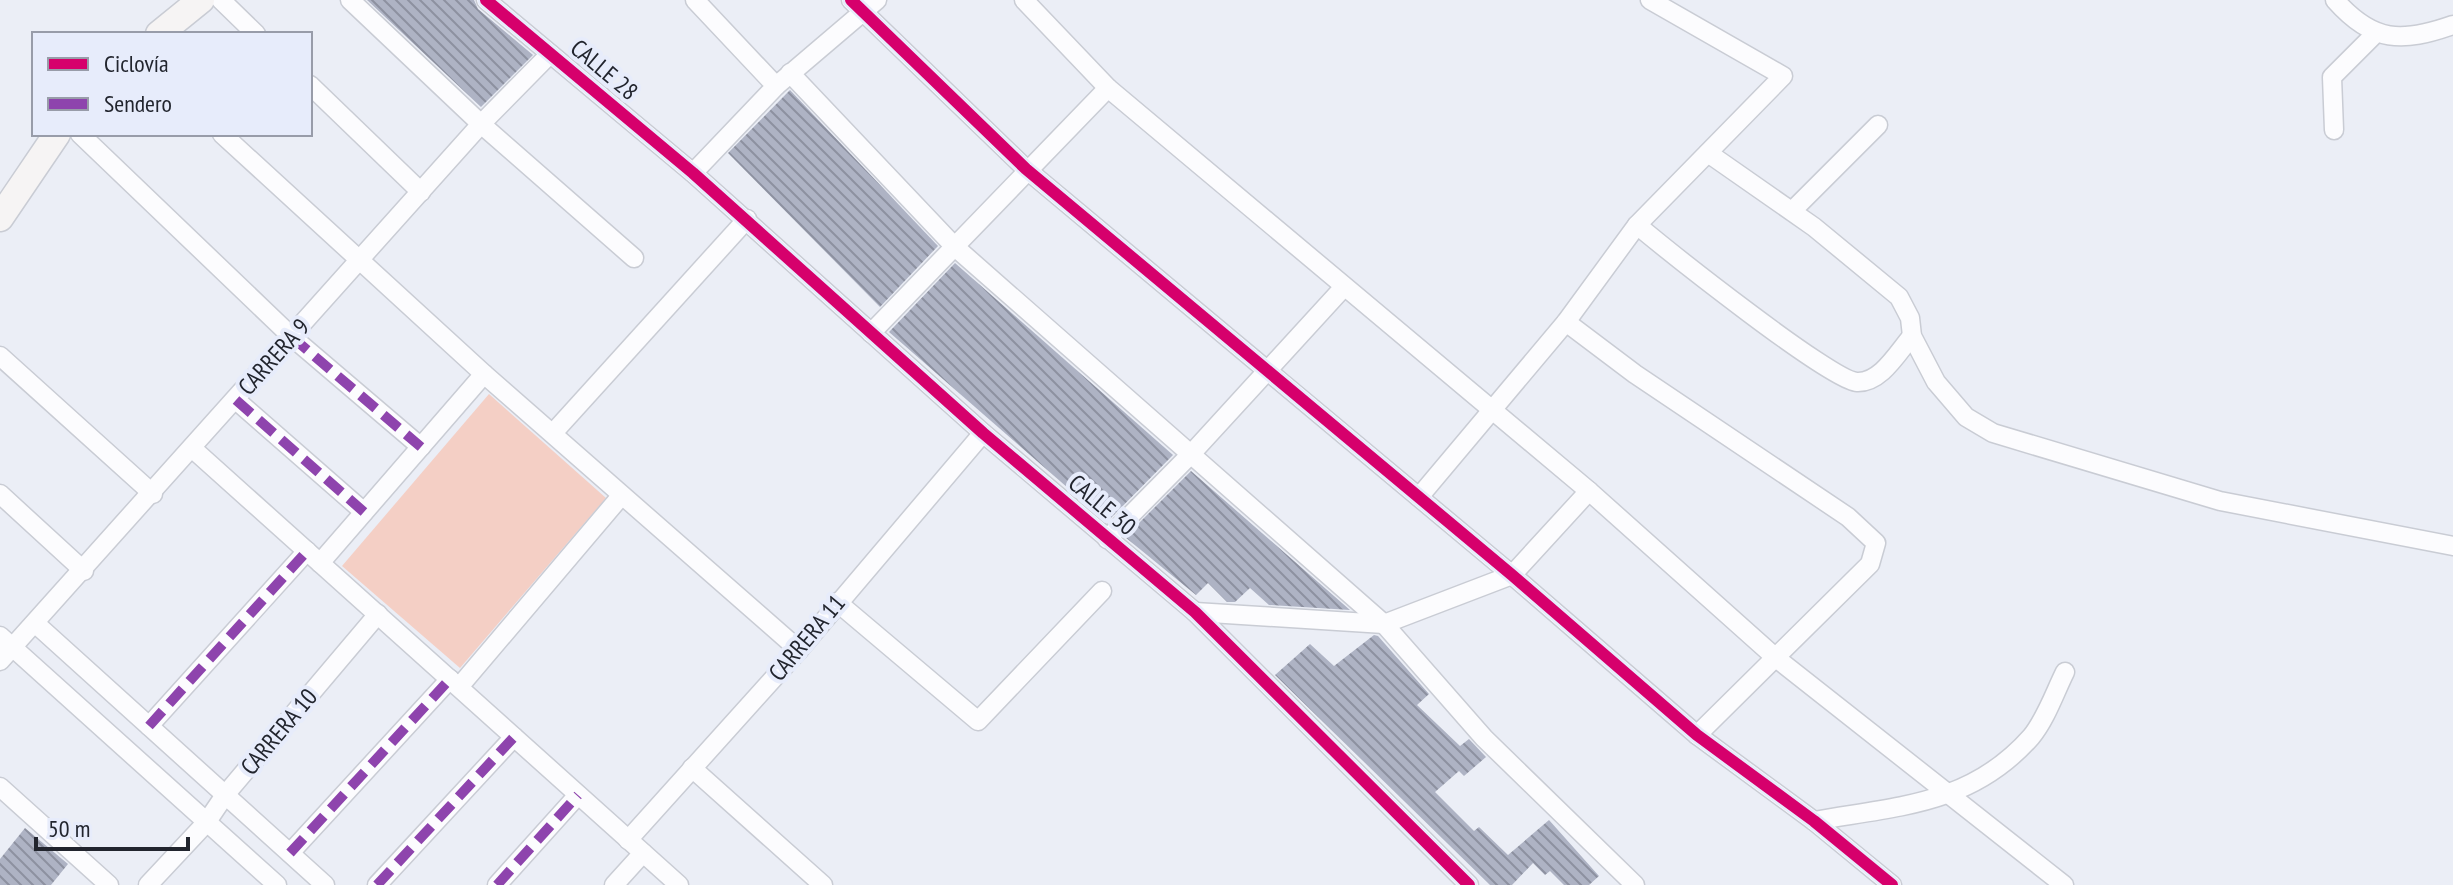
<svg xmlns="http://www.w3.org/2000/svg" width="2453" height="885" font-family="'PT Sans Narrow',sans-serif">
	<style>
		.grass { fill: #f4cfc5 }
		.building { fill: url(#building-back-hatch) }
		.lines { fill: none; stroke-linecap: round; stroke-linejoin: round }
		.street-casing { stroke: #c9ccd4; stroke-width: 21 }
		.secondary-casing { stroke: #c9ccd4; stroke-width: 29 }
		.street { stroke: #fcfcfe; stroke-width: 18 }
		.secondary { stroke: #f6f4f4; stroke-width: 26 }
		.quiet { stroke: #8e44ad; stroke-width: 10; stroke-dasharray: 20 10; stroke-linecap: butt }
		.cycleway-casing { stroke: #e7ecfb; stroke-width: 17 }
		.cycleway { stroke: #d6006c; stroke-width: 12 }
		.labels { text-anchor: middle; stroke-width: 8; stroke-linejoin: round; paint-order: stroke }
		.street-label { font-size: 24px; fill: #22252e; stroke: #e7ecfb }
	</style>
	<defs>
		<pattern id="building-back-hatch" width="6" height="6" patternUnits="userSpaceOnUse" patternTransform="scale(2)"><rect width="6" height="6" fill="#aeb3c4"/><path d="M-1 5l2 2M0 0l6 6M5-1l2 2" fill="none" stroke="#8d91a0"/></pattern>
	</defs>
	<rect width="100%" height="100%" fill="#ebeef6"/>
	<polygon class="grass" points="489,394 606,498 460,668 342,566"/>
	<g class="building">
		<polygon points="367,0 474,0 478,9 533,55 481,107"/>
		<polygon points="790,90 938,246 880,307 728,153"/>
		<polygon points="955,263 1173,455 1107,522 889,332"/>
		<polygon points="1191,471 1350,610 1269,605 1250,588 1235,602 1227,602 1208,583 1196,595 1125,537"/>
		<polygon points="1374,635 1378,636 1429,694 1417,705 1460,746 1469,739 1486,757 1464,776 1459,771 1435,792 1474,831 1479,827 1508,855 1549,820 1599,876 1589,885 1564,885 1550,871 1545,875 1533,863 1512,885 1490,885 1275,675 1310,644 1334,666"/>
		<polygon points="25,828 68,864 51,885 0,885 0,859"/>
	</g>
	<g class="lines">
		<g class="street-casing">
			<g id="street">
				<polyline points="221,0 256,34"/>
				<polyline points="350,0 481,124 634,258"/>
				<polyline points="486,0 693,173 983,433 1195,612 1469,885"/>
				<polyline points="695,0 776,86"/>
				<polyline points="851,0 1026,169 1512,575 1697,735 1814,821 1892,885"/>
				<polyline points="1024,0 1108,88 1589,491 1776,658 2064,885"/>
				<path d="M2335,0C2373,43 2402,43 2453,25"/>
				<polyline points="790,73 955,247 1384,624 1484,738 1635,885"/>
				<polyline points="310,85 421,192"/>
				<polyline points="2334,130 2332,77 2375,34"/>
				<polyline points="80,134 292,337 421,447"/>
				<polyline points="222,134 484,374 799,650"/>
				<polyline points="1708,153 1814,227 1899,297 1910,318 1912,336 1936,382 1966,417 1993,433 2220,501 2453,546"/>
				<polyline points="693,173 776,86 877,0"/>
				<polyline points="1792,211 1878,125"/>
				<path d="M1637,225C1667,250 1831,381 1857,382C1881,383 1898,352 1912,336"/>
				<polyline points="1566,322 1635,374 1848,517 1876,543 1870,564 1697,735"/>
				<polyline points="871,333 1108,88"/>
				<polyline points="0,356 153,494"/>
				<polyline points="236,400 364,512"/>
				<polyline points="553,433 747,219"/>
				<polyline points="193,449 679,885"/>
				<polyline points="0,494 84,571"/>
				<polyline points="1419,497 1566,322 1637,225 1783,76 1650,0"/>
				<polyline points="1107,539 1192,453 1343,288"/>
				<polyline points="320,563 484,374"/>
				<polyline points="837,602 978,721 1102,591"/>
				<polyline points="1195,612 1384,624 1512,575 1589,491"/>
				<polyline points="36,624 325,885"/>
				<polyline points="0,636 277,885"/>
				<polyline points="0,661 481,124 550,54"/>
				<polyline points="459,687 621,496"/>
				<polyline points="149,726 307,551"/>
				<polyline points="692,768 823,885"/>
				<polyline points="0,787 109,885"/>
				<path d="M1814,821C1898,806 1971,805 2031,737C2046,719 2055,692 2065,672"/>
				<polyline points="628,840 799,650 983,433"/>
				<polyline points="290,853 450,679"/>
				<polyline points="148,885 206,823 225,795 378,614"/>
				<polyline points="377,885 514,737"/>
				<polyline points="497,885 578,795"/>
				<polyline points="614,885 643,853"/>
			</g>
		</g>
		<g class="secondary-casing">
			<g id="secondary">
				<polyline points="159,34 201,0"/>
				<polyline points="0,218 57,134"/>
			</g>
		</g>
		<use href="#street" class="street"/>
		<use href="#secondary" class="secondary"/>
		<g class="quiet">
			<polyline points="292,337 421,447"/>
			<polyline points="236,400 364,512"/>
			<polyline points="149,726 307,551"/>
			<polyline points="290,853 450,679"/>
			<polyline points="377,885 514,737"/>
			<polyline points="497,885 578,795"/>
		</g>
		<g class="cycleway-casing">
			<g id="cycleway">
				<polyline points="486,0 693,173 983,433 1195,612 1469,885"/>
				<polyline points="851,0 1026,169 1512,575 1697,735 1814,821 1892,885"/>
			</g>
		</g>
		<use href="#cycleway" class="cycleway"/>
	</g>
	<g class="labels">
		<g class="street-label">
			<text transform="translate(604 70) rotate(40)" y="8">CALLE 28</text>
			<text transform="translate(274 357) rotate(-48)" y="8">CARRERA 9</text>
			<text transform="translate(1102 505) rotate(40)" y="8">CALLE 30</text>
			<text transform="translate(807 638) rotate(-50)" y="8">CARRERA 11</text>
			<text transform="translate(279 732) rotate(-50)" y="8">CARRERA 10</text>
		</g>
	</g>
	<rect x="32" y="32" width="280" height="104" fill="#e7ecfb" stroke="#989ca9" stroke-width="2"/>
	<rect x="48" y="58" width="40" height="12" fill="#d6006c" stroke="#989ca9" stroke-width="2"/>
	<text x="104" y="72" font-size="24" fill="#22252e">Ciclovía</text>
	<rect x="48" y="98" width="40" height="12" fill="#8e44ad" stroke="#989ca9" stroke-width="2"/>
	<text x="104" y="112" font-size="24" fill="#22252e">Sendero</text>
	<path d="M36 837v12h152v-12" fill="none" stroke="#22252e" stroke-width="4"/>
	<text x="48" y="837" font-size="24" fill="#22252e" stroke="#e7ecfb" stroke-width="6" paint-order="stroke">50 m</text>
</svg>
